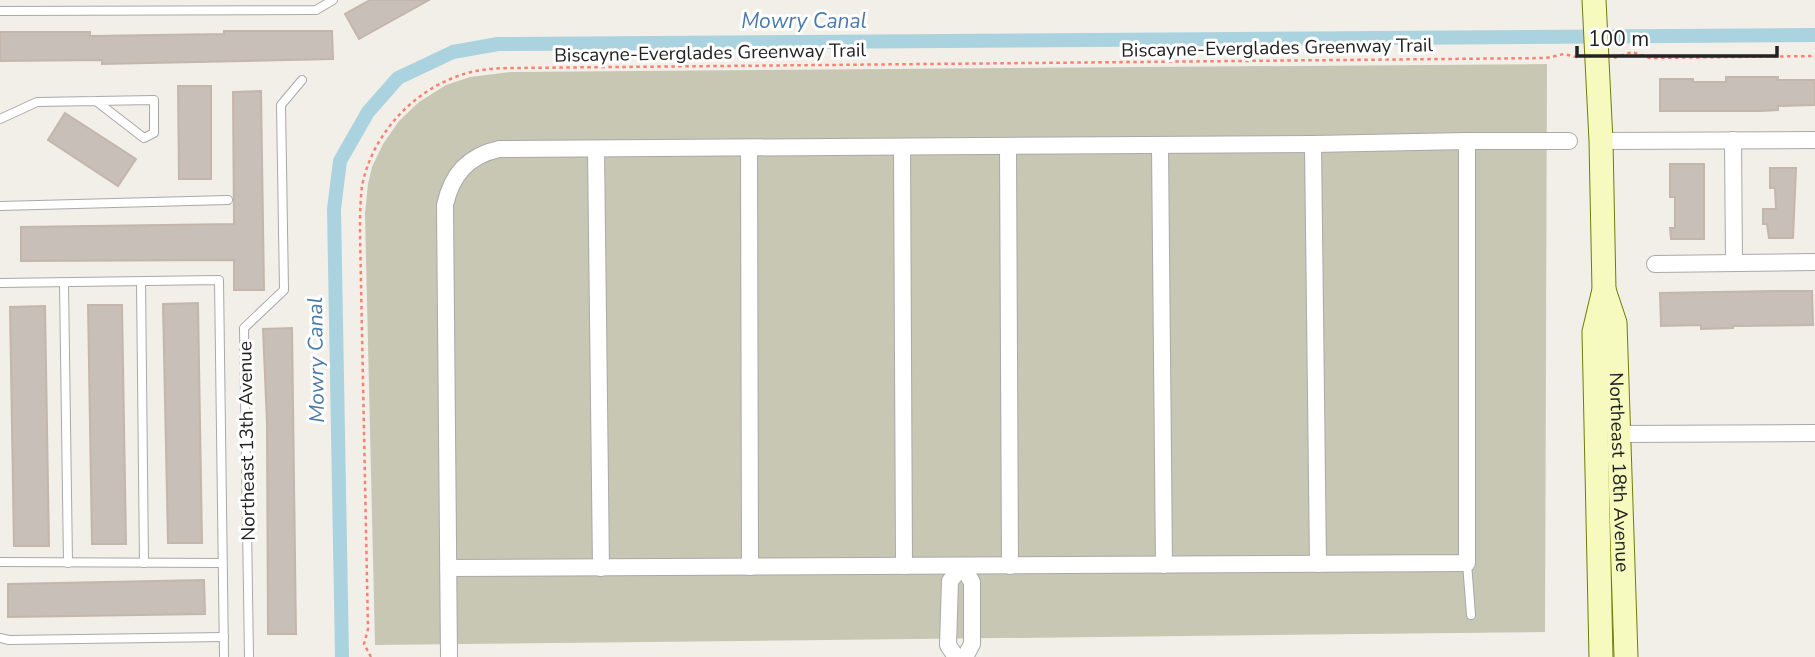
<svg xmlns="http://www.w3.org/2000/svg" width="1815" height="657" font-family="'Nunito Sans',sans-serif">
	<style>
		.construction { fill: #c7c7b4 }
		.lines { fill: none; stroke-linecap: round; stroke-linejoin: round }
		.canal { stroke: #aad3df; stroke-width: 14 }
		.building { fill: #c7bfb8; stroke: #c4b6ab; stroke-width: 2 }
		.lane-casing { stroke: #a9a9a9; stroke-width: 10 }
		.street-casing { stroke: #a9a9a9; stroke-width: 18 }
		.secondary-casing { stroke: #707d05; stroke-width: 25 }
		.path { stroke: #fa8072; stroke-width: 2.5; stroke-dasharray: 3.5 3.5; stroke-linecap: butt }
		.lane { stroke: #fff; stroke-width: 8 }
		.street { stroke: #fff; stroke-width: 16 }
		.secondary { stroke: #f7fabf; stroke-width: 23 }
		.labels { text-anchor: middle; stroke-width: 6; stroke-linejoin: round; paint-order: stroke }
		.street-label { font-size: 19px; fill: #222; stroke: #fff }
		.water-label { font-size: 21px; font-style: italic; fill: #4a7aab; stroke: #fff }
	</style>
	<rect width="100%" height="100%" fill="#f2efe9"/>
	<polygon class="construction" points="1547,64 1545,632 375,645 365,214 368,184 372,167 383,144 399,121 419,102 446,85 470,77 511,72"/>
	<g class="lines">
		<polyline class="canal" points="342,657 334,209 340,161 368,112 398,78 453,52 498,44 1815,35"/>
	</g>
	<g class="building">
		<polygon points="370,0 429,0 359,39 345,14"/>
		<polygon points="224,31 332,31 333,59 102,64 102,60 0,61 0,32 90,32 90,36 224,34"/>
		<polygon points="1726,77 1778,77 1778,80 1815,80 1815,105 1778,106 1778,110 1761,111 1660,111 1660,79 1693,79 1693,82 1726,82"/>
		<polygon points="178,86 211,86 211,179 179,179"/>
		<polygon points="261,91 264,290 234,290 234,260 21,261 21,227 234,224 233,92"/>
		<polygon points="65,113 136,159 118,186 48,140"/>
		<polygon points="1670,164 1704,164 1704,239 1671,239 1670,228 1675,228 1675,197 1670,197"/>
		<polygon points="1770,168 1796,168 1793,238 1769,238 1767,224 1763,224 1763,209 1776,209 1775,188 1770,188"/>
		<polygon points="1773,291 1812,291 1813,325 1733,326 1733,328 1701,329 1701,325 1661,326 1660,293"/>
		<polygon points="198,303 202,543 168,543 163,304"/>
		<polygon points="88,305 122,305 126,544 92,544"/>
		<polygon points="45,306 49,546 14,546 10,307"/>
		<polygon points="292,328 296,634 268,634 267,423 263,329"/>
		<polygon points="204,580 205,614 8,617 8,584"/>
	</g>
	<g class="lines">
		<g class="lane-casing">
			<g id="lane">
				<polyline points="0,11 316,10 333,0"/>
				<polyline points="0,119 37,102 96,101 144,138 154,133 154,100 96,101"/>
				<polyline points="0,206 228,200"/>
				<polyline points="141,282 144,563"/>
				<polyline points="0,283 219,280 224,657"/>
				<polyline points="64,283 68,563"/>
				<polyline points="0,562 222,563"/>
				<polyline points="1467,563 1471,615"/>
				<polyline points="0,638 9,640 224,637"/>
				<polyline points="249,657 244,328 284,290 281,105 302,80"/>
			</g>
		</g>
		<g class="street-casing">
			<g id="street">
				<polyline points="1733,140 1734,263"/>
				<polyline points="1467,141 1569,141"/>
				<polyline points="1601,141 1815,140"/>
				<polyline points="1313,144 1318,564"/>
				<polyline points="1160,145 1164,565"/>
				<polyline points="1008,146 1010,566"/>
				<polyline points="902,147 904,566"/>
				<polyline points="749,148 750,567"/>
				<polyline points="596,149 601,568"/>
				<polyline points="1655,264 1815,262"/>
				<polyline points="1619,434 1815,433"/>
				<path d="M448,568L1467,563V141L1313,144L499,149C468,156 452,174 445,205L449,657"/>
				<polyline points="956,657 948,645 950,581 962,566 972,582 972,644 965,657"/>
			</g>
		</g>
		<g class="secondary-casing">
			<g id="secondary">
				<polyline points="1594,0 1601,141 1604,290 1594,332 1601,657"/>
				<path id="s1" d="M1604,290L1615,323L1626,657"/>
			</g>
		</g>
		<g class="path">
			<polyline points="1614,58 1632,52 1650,58 1815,56"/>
			<path d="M371,657L364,644L368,629L360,234C360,219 360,202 362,186C372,135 412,91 461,75C478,69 496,68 514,68L1546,58L1564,54L1580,58"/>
		</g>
		<use href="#lane" class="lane"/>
		<use href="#street" class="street"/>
		<use href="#secondary" class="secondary"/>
	</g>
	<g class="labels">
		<g class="street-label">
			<text transform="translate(1277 47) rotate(-1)" y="7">Biscayne-Everglades Greenway Trail</text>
			<text transform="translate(710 52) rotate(-1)" y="7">Biscayne-Everglades Greenway Trail</text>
			<text transform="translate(246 441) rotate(-91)" y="7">Northeast 13th Avenue</text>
			<text dy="7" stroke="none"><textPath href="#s1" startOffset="184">Northeast 18th Avenue</textPath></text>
		</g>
		<g class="water-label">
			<text x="804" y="28">Mowry Canal</text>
			<text transform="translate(316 360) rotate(-91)" y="7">Mowry Canal</text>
		</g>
	</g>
	<path d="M1577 46v10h200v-10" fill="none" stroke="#222222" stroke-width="3.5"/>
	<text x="1588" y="46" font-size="21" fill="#222222" stroke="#ffffff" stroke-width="5" paint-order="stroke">100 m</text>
</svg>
